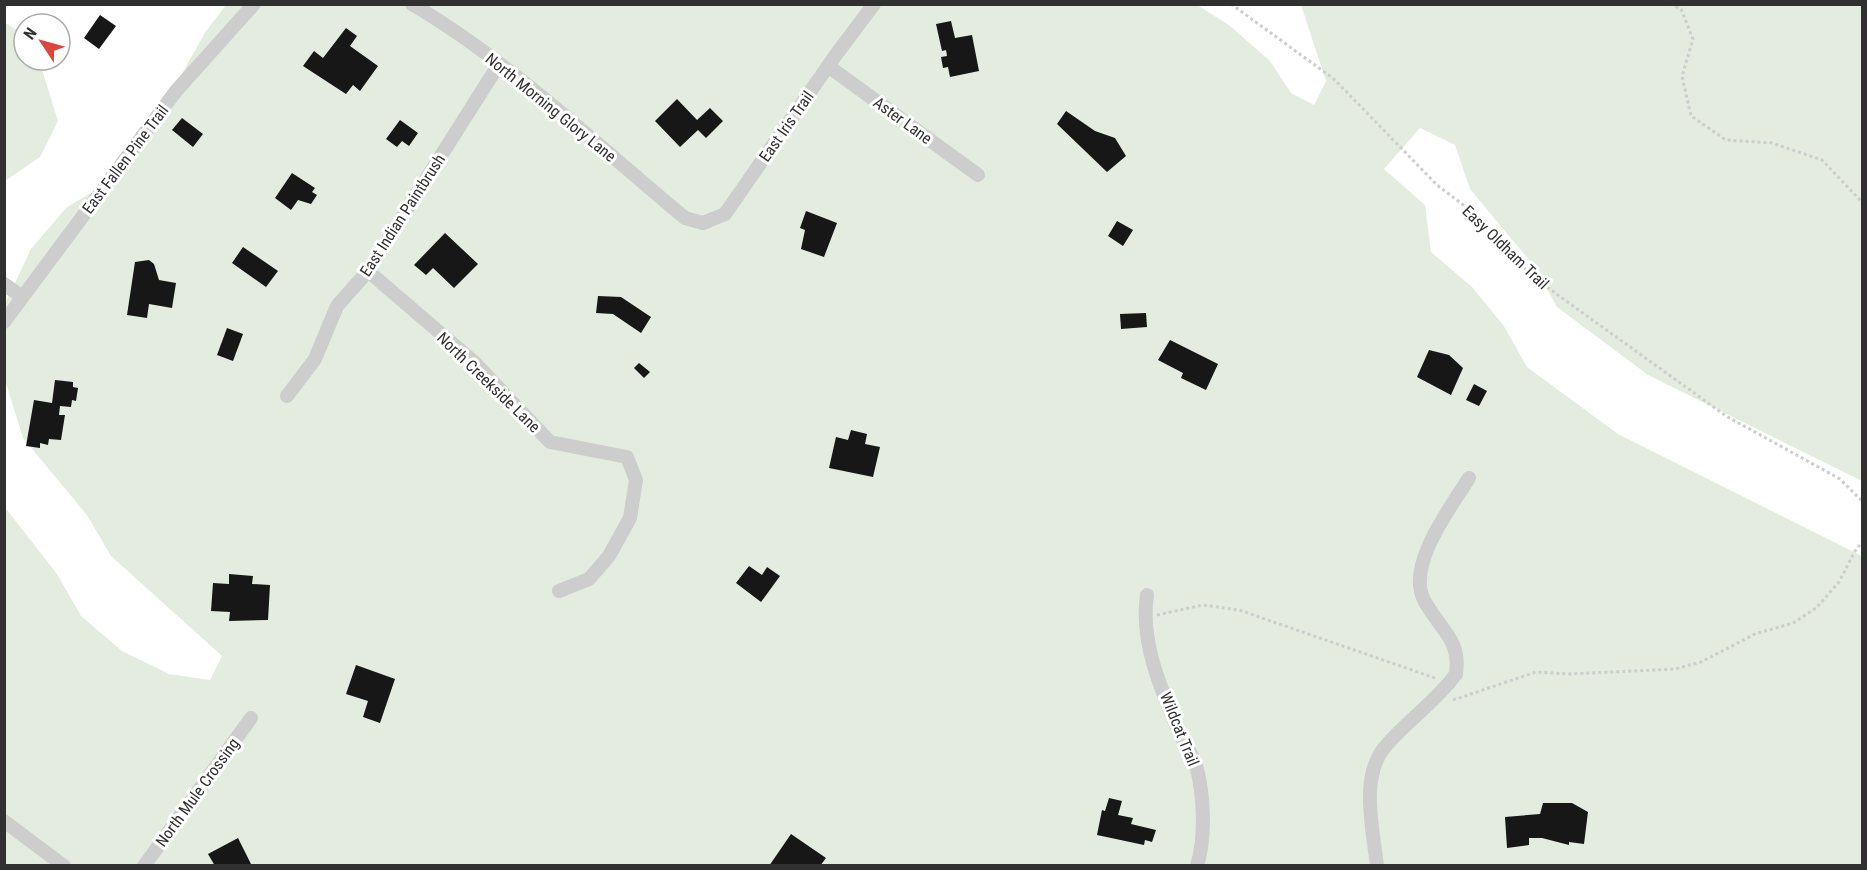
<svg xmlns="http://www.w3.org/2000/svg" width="1867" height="870" font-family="'Roboto Condensed',sans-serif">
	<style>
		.green { fill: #e4ecdf }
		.building { fill: #171717 }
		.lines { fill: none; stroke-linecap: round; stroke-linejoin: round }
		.path { stroke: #cdcdcd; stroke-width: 3; stroke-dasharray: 3 3; stroke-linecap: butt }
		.street { stroke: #cdcdcd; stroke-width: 14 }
		.labels { text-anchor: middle; stroke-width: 6; stroke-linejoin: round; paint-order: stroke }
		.street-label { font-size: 16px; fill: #303030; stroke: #fff }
	</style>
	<rect width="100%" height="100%" fill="#fff"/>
	<g class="green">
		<polygon points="226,5 1197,5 1229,25 1270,61 1291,93 1314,105 1326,81 1301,5 1862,5 1862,481 1648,375 1557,307 1534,266 1470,189 1455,145 1420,128 1384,169 1425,205 1431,252 1472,287 1504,326 1527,367 1618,434 1862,556 1862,865 5,865 4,506 57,574 81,616 122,651 169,674 210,680 222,656 111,556 87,515 23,438 5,380 4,306 31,249 67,207 108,183 144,141 206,31"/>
		<polygon points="4,22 24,35 24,60 39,60 58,121 40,157 5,181"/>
	</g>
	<g class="building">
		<polygon points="100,15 116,26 99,49 84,38"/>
		<polygon points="951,21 955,38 972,35 979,71 950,77 948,67 943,68 941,57 947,56 946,50 942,51 936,24"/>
		<polygon points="346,28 357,36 350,46 378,66 360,91 353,85 346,94 303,66 314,51 323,58"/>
		<polygon points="677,99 697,120 710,108 723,121 706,138 698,130 680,147 655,121"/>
		<polygon points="1066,111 1095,131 1115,138 1126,156 1107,172 1057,124"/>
		<polygon points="182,118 203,134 193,147 172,130"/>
		<polygon points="400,120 418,133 409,146 402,141 397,147 386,139"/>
		<polygon points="292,173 315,188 312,192 317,195 311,204 298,200 291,210 275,198"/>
		<polygon points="806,211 837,223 824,257 801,249 805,230 800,228"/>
		<polygon points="1117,221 1133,230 1123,246 1108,236"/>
		<polygon points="445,233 478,264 454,288 433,268 426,275 414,265"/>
		<polygon points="243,247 278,271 266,287 232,263"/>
		<polygon points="149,260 154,264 159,280 176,283 172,308 149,304 147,318 127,315 135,262"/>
		<polygon points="598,296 621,297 651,317 641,333 613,314 596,313"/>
		<polygon points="1146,313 1147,327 1121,329 1120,314"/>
		<polygon points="227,328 243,334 233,361 217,355"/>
		<polygon points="1170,340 1218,364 1206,390 1181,378 1183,373 1158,360"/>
		<polygon points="1429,350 1449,355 1463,368 1451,395 1417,377"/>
		<polygon points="639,363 650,372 644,378 634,368"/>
		<polygon points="55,380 73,382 73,387 78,388 76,401 72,400 71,407 60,406 59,415 65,415 61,440 49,439 48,445 40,443 40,448 26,446 34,400 52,403"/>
		<polygon points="1474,384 1487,391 1479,406 1466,400"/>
		<polygon points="851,430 867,434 865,444 880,447 873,477 829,468 836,437 848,440"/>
		<polygon points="749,566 762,575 767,567 780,576 761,602 736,583"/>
		<polygon points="229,574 253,576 252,584 270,585 268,620 229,621 230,612 211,611 213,583 229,584"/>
		<polygon points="356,665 395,679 380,723 363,717 368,701 346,694"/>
		<polygon points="1109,798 1122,801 1118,815 1133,818 1131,824 1156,830 1152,842 1145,840 1144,845 1097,835 1102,810 1105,811"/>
		<polygon points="1543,803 1572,803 1588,812 1584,844 1569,842 1569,845 1542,838 1529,838 1529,845 1507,848 1505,817 1540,814"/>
		<polygon points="791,834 826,858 820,866 769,866"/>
		<polygon points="238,838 252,866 215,866 208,854"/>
	</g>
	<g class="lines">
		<g class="path">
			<polyline points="1231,4 1334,79 1437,185 1474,213 1533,277 1726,416 1840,479 1862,501"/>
			<polyline points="1670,4 1681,9 1693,39 1682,76 1691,116 1726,140 1772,143 1822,160 1862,202"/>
			<polyline points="1157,615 1203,605 1239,610 1435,678"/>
			<polyline points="1453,700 1536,672 1569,674 1675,669 1701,662 1755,634 1793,623 1816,608 1839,582 1855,551 1862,542"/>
		</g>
		<g class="street">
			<path d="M412,4C510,62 597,145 685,218L703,223L725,214L835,56L874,4"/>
			<polyline points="828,66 978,175"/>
			<polyline points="368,271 474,362 550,442 627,457 636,480 630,518 609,556 589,579 559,591"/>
			<polyline points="4,284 22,297"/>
			<polyline points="4,322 176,91 254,4"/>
			<polyline points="287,396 315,359 337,306 368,271 499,64"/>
			<path d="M1147,595C1140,642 1161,689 1179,732C1184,743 1192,754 1196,765C1204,794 1206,837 1197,866"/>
			<polyline points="4,821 64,866"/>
			<polyline points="144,866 251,718"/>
			<path d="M1377,866C1373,830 1360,778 1384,748C1406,721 1436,702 1456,674C1461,638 1439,629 1424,600C1406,565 1451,507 1469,478"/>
		</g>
	</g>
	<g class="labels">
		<g class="street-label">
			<text transform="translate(551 107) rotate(39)" y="6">North Morning Glory Lane</text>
			<text transform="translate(903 120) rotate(36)" y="6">Aster Lane</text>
			<text transform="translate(786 126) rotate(-55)" y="6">East Iris Trail</text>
			<text transform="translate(125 159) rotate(-53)" y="6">East Fallen Pine Trail</text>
			<text transform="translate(402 215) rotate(-57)" y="6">East Indian Paintbrush</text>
			<text transform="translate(1506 247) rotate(44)" y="6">Easy Oldham Trail</text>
			<text transform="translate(489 382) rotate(44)" y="6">North Creekside Lane</text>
			<text transform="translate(1180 729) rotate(68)" y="6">Wildcat Trail</text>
			<text transform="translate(197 792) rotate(-54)" y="6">North Mule Crossing</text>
		</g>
	</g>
	<rect width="1867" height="870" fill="none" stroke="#303030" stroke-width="12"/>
	<g transform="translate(42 42) rotate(306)"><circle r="28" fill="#ffffff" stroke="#acacac" stroke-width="1.5"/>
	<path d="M0-4.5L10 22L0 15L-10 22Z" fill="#db463d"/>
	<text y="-9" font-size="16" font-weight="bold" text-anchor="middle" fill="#303030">N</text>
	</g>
</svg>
